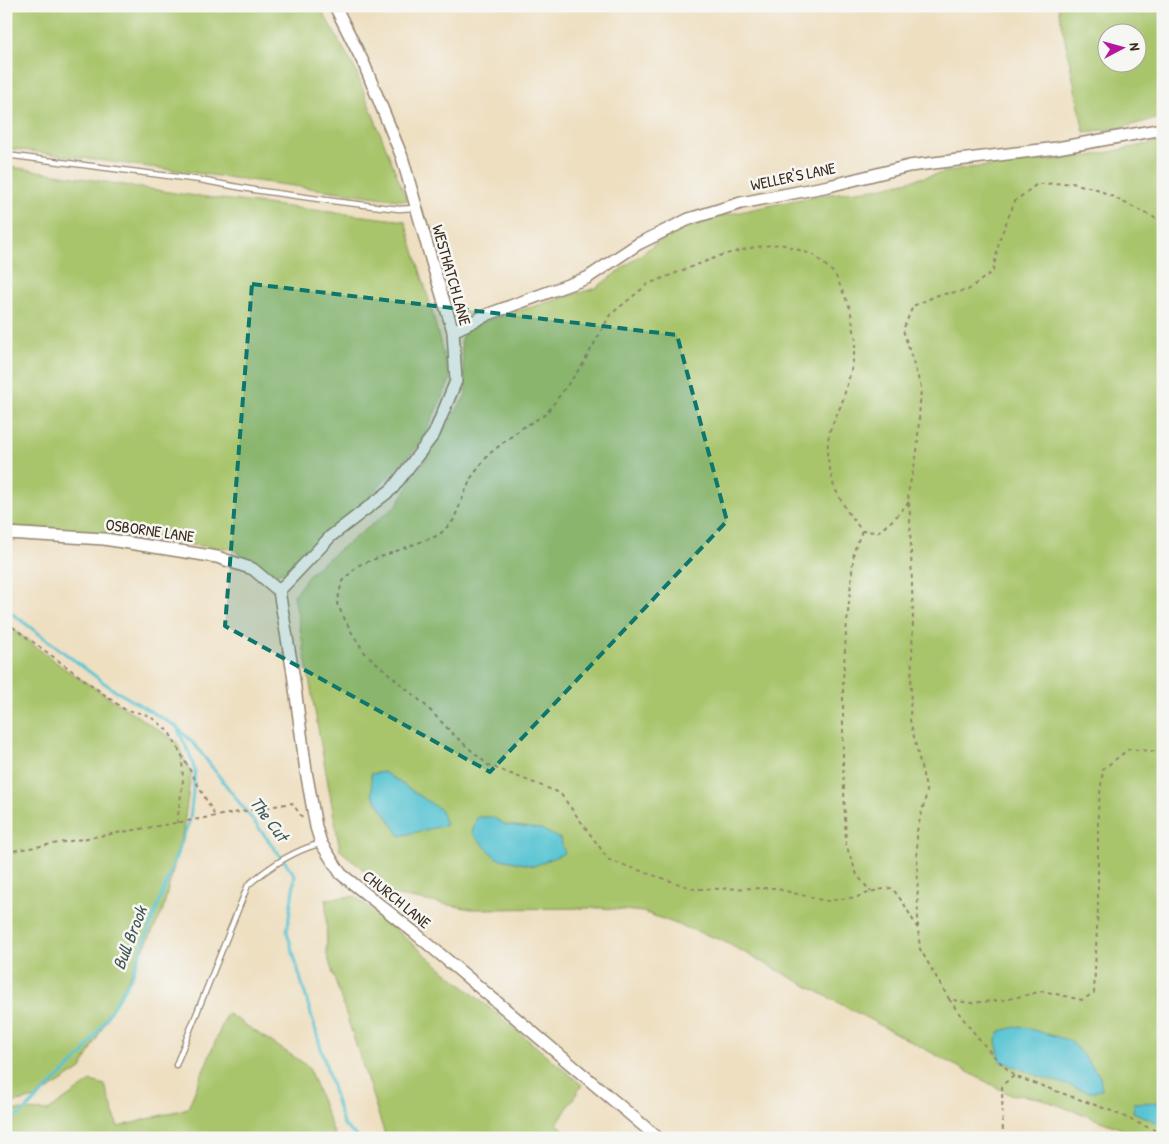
<svg xmlns="http://www.w3.org/2000/svg" width="1169" height="1144" font-family="'Patrick Hand',sans-serif">
	<style>
		.green { fill: #a9c56c; stroke: #727845; fill-rule: evenodd }
		.water { fill: #59c4d3; stroke: #4a7778 }
		.lines { fill: none; stroke-linecap: round; stroke-linejoin: round }
		.stream { stroke: #59c4d3; stroke-width: 3 }
		.service-casing { stroke: #948470; stroke-width: 7 }
		.tertiary-casing { stroke: #948470; stroke-width: 14 }
		.path { stroke: #948470; stroke-width: 2; stroke-dasharray: 4 4; stroke-linecap: butt }
		.service { stroke: #fff; stroke-width: 4.5 }
		.tertiary { stroke: #fff; stroke-width: 11 }
		.marked { fill: #0f766e; fill-opacity: 0.2; stroke: #0f766e; stroke-width: 4; stroke-dasharray: 10 6; stroke-linejoin: round }
		.labels { text-anchor: middle; stroke-width: 5; stroke-linejoin: round; paint-order: stroke }
		.street-label { font-size: 16px; fill: #3b2a1e; stroke: #f6f6f2 }
		.water-label { font-size: 18px; font-style: italic; fill: #445854; stroke: #f6f6f2 }
	</style>
	<rect width="100%" height="100%" fill="#f6f6f2"/>
	<filter id="ink" filterUnits="userSpaceOnUse"><feTurbulence type="fractalNoise" baseFrequency=".02" numOctaves="2"/><feDisplacementMap in="SourceGraphic" scale="10" xChannelSelector="R" yChannelSelector="G"/><feConvolveMatrix kernelMatrix="1 2 1 2 8 2 1 2 1" color-interpolation-filters="sRGB"/></filter>
	<filter id="wash" filterUnits="userSpaceOnUse"><feTurbulence type="fractalNoise" baseFrequency=".0096" numOctaves="4" result="noise"/><feDisplacementMap in="SourceGraphic" scale="20" xChannelSelector="R" yChannelSelector="G"/><feGaussianBlur stdDeviation="1.12" result="paint"/><feColorMatrix in="noise" values="0 0 0 0 0 0 0 0 0 0 0 0 0 0 0 0 0 1.4 0 .05"/><feComposite in="paint" operator="in"/></filter>
	<g filter="url(#wash)">
		<rect width="100%" height="100%" fill="#eedfc1"/>
		<g class="green">
			<polygon points="6,6 319,6 355,69 407,201 6,148"/>
			<path d="M1058,6H1163V117L1120,128L1084,132ZM1136,32V62H1106V32Z"/>
			<polygon points="1163,141 1163,1138 1146,1138 1039,1098 1009,1094 721,940 643,912 602,908 471,909 393,895 340,850 294,595 313,570 396,506 466,395 461,339 468,326 596,288 667,235 721,216 820,195 875,189 959,169 1090,156"/>
			<polygon points="6,166 181,194 405,221 429,300 450,380 420,444 363,503 295,566 269,578 233,549 25,529 6,526"/>
			<polygon points="6,624 65,669 177,742 191,774 183,831 162,913 81,1069 36,1098 6,1104"/>
			<polygon points="355,896 582,1085 557,1124 574,1138 386,1138 327,955 326,899"/>
			<polygon points="227,1013 308,1066 336,1138 6,1138 6,1113 14,1110 48,1111 91,1081 105,1085 118,1127 188,1108"/>
		</g>
		<g class="water">
			<polygon points="384,772 441,810 446,825 400,836 372,794 371,774"/>
			<polygon points="477,817 492,817 506,825 541,829 560,839 565,853 534,866 496,858 472,833"/>
			<polygon points="1020,1026 1071,1041 1100,1076 1102,1090 1089,1092 1039,1076 1000,1061 996,1040 1000,1031"/>
			<polygon points="1163,1102 1163,1125 1133,1112 1134,1103"/>
		</g>
		<g class="lines">
			<g class="stream">
				<polyline points="6,609 111,688 177,727 195,745 295,875 287,932 343,1124 358,1138"/>
				<polyline points="6,1118 20,1115 84,1053 131,978 190,819 195,772 190,755 178,730"/>
			</g>
		</g>
	</g>
	<g filter="url(#ink)">
		<g class="lines">
			<g class="service-casing">
				<g id="service">
					<polyline points="6,155 200,180 254,190 340,202 399,209 415,208"/>
					<path d="M176,1065L248,885C269,867 292,851 319,844"/>
				</g>
			</g>
			<g class="tertiary-casing">
				<g id="tertiary">
					<polyline points="453,331 489,314 587,278 638,244 689,219 741,203 829,186 909,166 1057,148 1163,129"/>
					<polyline points="6,533 104,539 217,557 253,569 279,591"/>
					<polyline points="279,591 293,673 306,771 316,827 321,843 341,874 415,933 658,1138"/>
					<polyline points="279,591 331,536 392,489 434,434 456,381 453,331 433,266 402,157 364,64 335,6"/>
				</g>
			</g>
			<g class="path">
				<polyline points="1163,222 1097,189 1072,183 1037,184 1015,201 1000,238 993,271 968,290 938,295 913,306 903,330 921,387 917,453 908,493 910,514 913,621 910,720 927,792 917,831 918,929 920,949 949,999 969,1003 1005,1000 1043,991 1082,1000 1094,993 1098,905 1098,811 1103,769 1129,749 1163,752"/>
				<polyline points="909,502 894,519 878,532 862,531 847,511 834,487 827,455 829,432 842,403 852,367 856,341 850,308 835,274 814,255 781,244 755,247 722,255 648,284 610,315 583,364 546,414 522,428 489,454 471,478 453,521 439,535 359,565 342,581 337,604 352,633 365,653 425,705 456,737 488,765 560,793 609,860 694,889 774,888 825,901 857,897 877,890 892,888 904,904 918,929"/>
				<polyline points="862,531 854,551 846,633 843,682 843,763 846,845 857,875 871,892"/>
				<polyline points="6,622 124,709 147,715 158,722 169,732 215,816"/>
				<polyline points="177,823 183,780 182,759"/>
				<polyline points="6,852 292,803 302,817"/>
				<path d="M949,999C962,1018 976,1036 992,1054C999,1062 1007,1068 1014,1076"/>
				<polyline points="1003,1138 1002,1085 1014,1076 1109,1110 1163,1134"/>
			</g>
			<use href="#service" class="service"/>
			<use href="#tertiary" class="tertiary"/>
		</g>
	</g>
	<path class="marked" d="M252,284L677,335L727,521L490,772L225,626Z"/>
	<g class="labels">
		<g class="street-label">
			<text transform="translate(793 176) rotate(-12)" y="6">WELLER'S LANE</text>
			<text transform="translate(452 275) rotate(74)" y="6">WESTHATCH LANE</text>
			<text transform="translate(150 530) rotate(8)" y="6">OSBORNE LANE</text>
			<text transform="translate(397 899) rotate(39)" y="6">CHURCH LANE</text>
		</g>
		<g class="water-label">
			<text transform="translate(269 819) rotate(53)" y="6">The Cut</text>
			<text transform="translate(130 938) rotate(-69)" y="6">Bull Brook</text>
		</g>
	</g>
	<rect width="1169" height="1144" fill="none" stroke="#f6f6f2" stroke-width="25"/>
	<g transform="translate(1122 48) rotate(84)"><circle r="24" fill="#f6f6f2" stroke="#aba49d"/>
	<path d="M0-4L9 19L0 12L-9 19Z" fill="#b5179e"/>
	<text y="-8" font-size="14" font-weight="bold" text-anchor="middle" fill="#3b2a1e">N</text>
	</g>
</svg>
